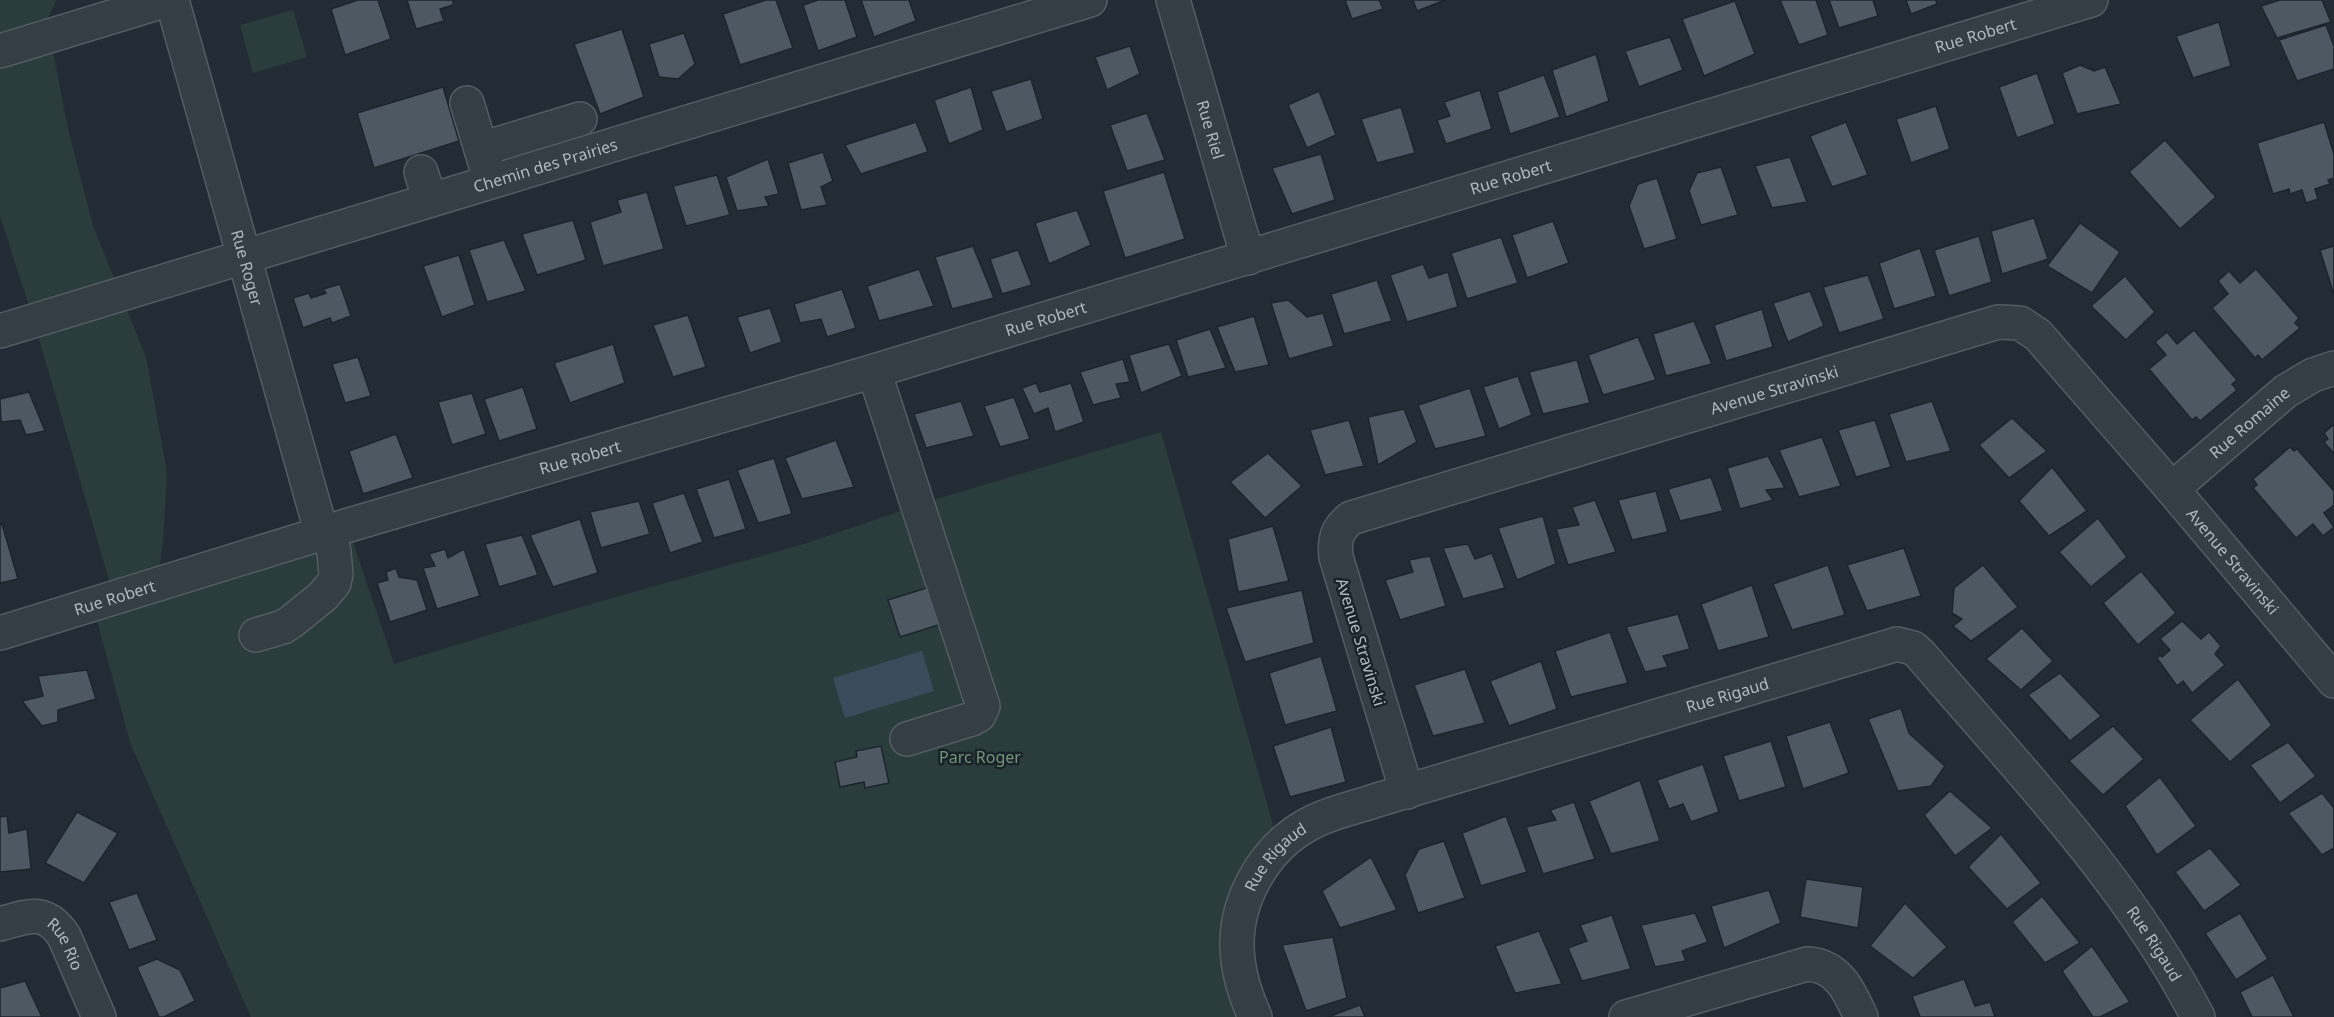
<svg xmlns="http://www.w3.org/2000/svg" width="2334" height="1017" font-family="'Noto Sans',sans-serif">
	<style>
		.green { fill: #2a3c3b }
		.water { fill: #3a4b5c }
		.building { fill: #4e5863; stroke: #1d252c; stroke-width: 1.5 }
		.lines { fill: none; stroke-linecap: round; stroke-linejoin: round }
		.minor-casing { stroke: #535c63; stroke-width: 36 }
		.minor { stroke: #363e45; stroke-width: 33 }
		.labels { text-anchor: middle; stroke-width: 5; stroke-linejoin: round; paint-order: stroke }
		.street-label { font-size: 16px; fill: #b0b9c2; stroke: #1b232a }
		.park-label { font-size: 16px; fill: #729577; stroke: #1b232a }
	</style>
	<rect width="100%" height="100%" fill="#232c35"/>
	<g class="green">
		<polygon points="0,0 56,0 47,20 68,129 93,226 146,357 167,472 163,541 159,571 111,587 33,318 0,216"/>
		<polygon points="293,10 307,57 253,73 240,25"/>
		<polygon points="1161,432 1274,828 1263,840 1239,1017 251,1017 131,745 96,617 352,539 394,664 570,610 804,544 933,500"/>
	</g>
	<polygon class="water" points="922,651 934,691 845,718 833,678"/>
	<g class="building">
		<polygon points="378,0 391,39 345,55 331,9 358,0"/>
		<polygon points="407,0 453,0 453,5 440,9 444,21 416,29"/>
		<polygon points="766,0 776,0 793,48 740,65 723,14"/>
		<polygon points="818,0 845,0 857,37 818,51 803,5"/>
		<polygon points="861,0 909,0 916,21 874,37"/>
		<polygon points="1345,0 1379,0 1383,9 1352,19"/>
		<polygon points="1413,0 1445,0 1417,11"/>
		<polygon points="1780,0 1816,0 1828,35 1799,45"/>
		<polygon points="1829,0 1873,0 1878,16 1839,28"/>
		<polygon points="1906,0 1936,0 1937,4 1911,14"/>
		<polygon points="2280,0 2322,0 2331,22 2277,38 2261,6"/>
		<polygon points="1735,1 1755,54 1704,76 1682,19"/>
		<polygon points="2219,22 2231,66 2193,78 2176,36"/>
		<polygon points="2326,25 2334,46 2334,69 2297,81 2279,40"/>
		<polygon points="622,29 644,97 600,114 574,44"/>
		<polygon points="684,33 695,64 678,79 659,77 649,44"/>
		<polygon points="1670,37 1683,70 1639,87 1625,51"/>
		<polygon points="1130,46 1140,74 1107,90 1095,57"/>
		<polygon points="1596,54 1609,101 1566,117 1552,70"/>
		<polygon points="2080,65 2094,71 2105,67 2121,104 2077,114 2062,73"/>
		<polygon points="2037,73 2055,124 2017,138 1999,87"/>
		<polygon points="1544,75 1560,117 1510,134 1497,92"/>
		<polygon points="1031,79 1043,119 1006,132 991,91"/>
		<polygon points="443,87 459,141 374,168 357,113"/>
		<polygon points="971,87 983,130 949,144 934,100"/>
		<polygon points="1480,90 1492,129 1446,144 1437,120 1450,116 1444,102"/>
		<polygon points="1319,91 1336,135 1307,148 1288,105"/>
		<polygon points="1936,106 1950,149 1911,163 1896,119"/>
		<polygon points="1401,107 1415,153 1377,163 1361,119"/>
		<polygon points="1147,113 1165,160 1127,171 1110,125"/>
		<polygon points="916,122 928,152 861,174 845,145"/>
		<polygon points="1846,122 1868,175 1832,187 1810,136"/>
		<polygon points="2324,122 2334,154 2334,178 2328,180 2330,184 2315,189 2318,199 2306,203 2302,190 2290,194 2289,189 2273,194 2257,143"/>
		<polygon points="2165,140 2216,197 2180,229 2129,172"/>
		<polygon points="823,152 833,181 821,187 827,205 801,210 788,163"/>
		<polygon points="1321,154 1335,200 1292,214 1272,168"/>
		<polygon points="1790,157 1807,202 1772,208 1755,166"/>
		<polygon points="768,159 779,194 765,197 769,206 737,211 726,177"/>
		<polygon points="1721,167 1738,215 1701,225 1689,191 1697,173"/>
		<polygon points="1164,172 1185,239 1125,258 1103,191"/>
		<polygon points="717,175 730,215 686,226 673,186"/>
		<polygon points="1657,178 1677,239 1644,249 1629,206 1638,184"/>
		<polygon points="647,192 664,249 603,266 590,222 621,212 617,200"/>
		<polygon points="1077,210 1091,245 1049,264 1035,223"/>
		<polygon points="2034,218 2048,259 2002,274 1991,231"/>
		<polygon points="573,220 586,260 537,275 522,234"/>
		<polygon points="1553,221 1569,263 1527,278 1512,235"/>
		<polygon points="2080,223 2120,252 2092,293 2047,266"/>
		<polygon points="1979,236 1992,282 1949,296 1934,250"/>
		<polygon points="1501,237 1518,283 1467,299 1451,253"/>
		<polygon points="504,240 526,291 487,302 469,250"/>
		<polygon points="973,246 994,298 952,309 935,257"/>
		<polygon points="2334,246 2334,295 2320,250"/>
		<polygon points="1920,248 1936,296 1894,309 1879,263"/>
		<polygon points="1018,250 1032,285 1002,294 990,259"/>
		<polygon points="459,255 475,305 442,317 423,266"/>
		<polygon points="1423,264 1429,278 1448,272 1458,307 1407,322 1390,275"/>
		<polygon points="919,269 934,306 879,321 867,286"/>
		<polygon points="2256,269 2299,318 2295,323 2300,328 2262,360 2258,355 2255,358 2212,308 2228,294 2218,281 2229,271 2240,283"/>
		<polygon points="1868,275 1884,319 1839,333 1823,287"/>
		<polygon points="2125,276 2155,312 2126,340 2091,306"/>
		<polygon points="1377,280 1392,321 1344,334 1331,294"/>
		<polygon points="340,284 351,316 332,323 330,318 303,328 293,298 309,293 311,298 326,293 323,289"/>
		<polygon points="842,289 856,328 827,337 821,319 800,323 794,304"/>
		<polygon points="1810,291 1824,326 1788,342 1773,303"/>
		<polygon points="1288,300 1307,317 1323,313 1334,346 1289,359 1271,303"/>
		<polygon points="770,308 782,342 750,353 737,317"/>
		<polygon points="1762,309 1773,347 1726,361 1714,325"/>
		<polygon points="688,315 706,367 673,377 653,325"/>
		<polygon points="1254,316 1269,365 1235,372 1217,327"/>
		<polygon points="1694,321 1712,364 1666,376 1653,334"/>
		<polygon points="1210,329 1226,368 1188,377 1176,340"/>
		<polygon points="2194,330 2237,380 2232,384 2237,390 2200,421 2196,417 2192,420 2149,369 2166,355 2155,342 2167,332 2177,344"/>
		<polygon points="1638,337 1656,380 1603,395 1588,355"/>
		<polygon points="613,344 625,383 570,403 554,363"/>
		<polygon points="1169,344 1182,376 1141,393 1129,355"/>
		<polygon points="358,357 371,396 345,403 332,364"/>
		<polygon points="1123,359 1130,382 1116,384 1121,398 1093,405 1080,372"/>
		<polygon points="1577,360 1590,403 1543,414 1529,372"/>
		<polygon points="1518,376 1532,415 1499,429 1483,387"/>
		<polygon points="1036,383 1040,392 1071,383 1084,422 1055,432 1048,408 1034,414 1022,388"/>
		<polygon points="523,387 537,429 499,441 484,399"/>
		<polygon points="1470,388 1486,436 1435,449 1418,405"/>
		<polygon points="29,392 45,431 26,435 20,420 1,422 0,399"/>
		<polygon points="472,393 486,434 452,445 438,402"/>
		<polygon points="1014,397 1030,439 1000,447 984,406"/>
		<polygon points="961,401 974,436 926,448 914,414"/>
		<polygon points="1932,401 1951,451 1906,462 1889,414"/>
		<polygon points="1404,409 1417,442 1378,465 1368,417"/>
		<polygon points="2012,418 2047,451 2009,478 1979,445"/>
		<polygon points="1349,420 1364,466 1325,475 1310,430"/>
		<polygon points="1875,420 1891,467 1856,477 1838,430"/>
		<polygon points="2334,424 2334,454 2324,442 2328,439 2324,433"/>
		<polygon points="396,434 413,478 363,494 349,451"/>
		<polygon points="1822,437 1841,486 1799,497 1779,450"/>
		<polygon points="836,440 854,487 802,499 785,458"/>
		<polygon points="2290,447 2294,451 2297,449 2334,491 2334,505 2324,513 2334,527 2323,536 2313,524 2296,538 2253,488 2257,485 2253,479"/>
		<polygon points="1268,453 1302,486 1265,518 1230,482"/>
		<polygon points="1768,456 1785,488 1766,490 1773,500 1740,509 1727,468"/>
		<polygon points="774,458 792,514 758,523 737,470"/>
		<polygon points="2052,467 2087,511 2049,536 2019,501"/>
		<polygon points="1711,477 1723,511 1680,521 1668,489"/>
		<polygon points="729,479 746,529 714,538 696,489"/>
		<polygon points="1656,491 1668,532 1632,540 1618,500"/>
		<polygon points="684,493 703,542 670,553 652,503"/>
		<polygon points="1595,500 1616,552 1568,565 1556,529 1579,525 1572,507"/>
		<polygon points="639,501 650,534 601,548 590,512"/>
		<polygon points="1543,516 1556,564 1517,580 1498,528"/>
		<polygon points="2098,518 2127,557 2091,587 2059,552"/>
		<polygon points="580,519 598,573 553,587 530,535"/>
		<polygon points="2,524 18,579 0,583 0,525"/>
		<polygon points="1273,526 1289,581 1238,592 1228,539"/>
		<polygon points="522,535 538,575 499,587 485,544"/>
		<polygon points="1468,544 1475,559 1492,553 1505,588 1463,599 1443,548"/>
		<polygon points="1904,548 1921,596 1867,611 1847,565"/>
		<polygon points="445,549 448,558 464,549 480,596 437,609 423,568 435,566 429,554"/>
		<polygon points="1430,556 1446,606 1400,620 1385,580 1413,572 1409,560"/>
		<polygon points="1828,565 1845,615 1792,630 1773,584"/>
		<polygon points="1983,565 2018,607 1971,641 1953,626 1962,619 1952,613 1954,588"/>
		<polygon points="396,568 399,577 417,580 427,610 390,622 377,583 388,580 386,572"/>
		<polygon points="2141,571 2176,613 2138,645 2103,603"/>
		<polygon points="936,585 948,622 900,637 888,600"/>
		<polygon points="1752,585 1769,637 1718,651 1701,604"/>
		<polygon points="1302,590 1314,643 1245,662 1226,608"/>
		<polygon points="1678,614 1690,649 1663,656 1668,667 1645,672 1626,627"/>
		<polygon points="2182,621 2201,639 2209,632 2221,646 2215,654 2225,665 2192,693 2183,681 2177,686 2157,658 2160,655 2162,657 2170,650 2160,639"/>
		<polygon points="2022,628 2053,661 2021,690 1986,659"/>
		<polygon points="1610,632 1628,683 1571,697 1555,651"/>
		<polygon points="1321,656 1337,711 1285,725 1269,673"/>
		<polygon points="1541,661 1557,709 1509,726 1490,681"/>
		<polygon points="1465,669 1485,723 1433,736 1414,685"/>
		<polygon points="87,670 96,699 58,710 58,722 42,726 22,701 43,696 38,676"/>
		<polygon points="2060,673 2101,716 2070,741 2028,695"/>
		<polygon points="2238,679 2272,725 2230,762 2190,720"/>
		<polygon points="1901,708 1909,733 1945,766 1931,786 1898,791 1868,719"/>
		<polygon points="1830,722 1849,773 1803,789 1786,736"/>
		<polygon points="2113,726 2144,759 2103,795 2069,761"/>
		<polygon points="1331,727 1346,782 1290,797 1273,746"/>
		<polygon points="1771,741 1786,787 1739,801 1723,756"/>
		<polygon points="2288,742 2316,776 2280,803 2250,765"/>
		<polygon points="881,746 889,783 865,788 864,782 840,787 835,762 857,757 856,751"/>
		<polygon points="1703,764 1719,812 1691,822 1683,804 1669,809 1657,780"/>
		<polygon points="2160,777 2196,826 2157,855 2125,806"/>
		<polygon points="1640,780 1660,841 1611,854 1589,801"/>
		<polygon points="1950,791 1992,828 1955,856 1924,815"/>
		<polygon points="2322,793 2334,808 2334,848 2322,855 2288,813"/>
		<polygon points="1574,802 1595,859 1543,874 1526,827 1556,820 1550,810"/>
		<polygon points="77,812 118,833 84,883 45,863"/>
		<polygon points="7,816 9,833 27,829 31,869 0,872 0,817"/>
		<polygon points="1506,816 1527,872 1481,886 1462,833"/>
		<polygon points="2001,834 2041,883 2007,909 1968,867"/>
		<polygon points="1444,841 1465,898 1418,913 1405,875 1419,849"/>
		<polygon points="2210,848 2241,885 2204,911 2175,872"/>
		<polygon points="1371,857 1397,910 1340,928 1322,891"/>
		<polygon points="1806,879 1863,887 1858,928 1800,917"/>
		<polygon points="1769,890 1781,923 1724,948 1711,906"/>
		<polygon points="137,893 157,940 129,950 109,902"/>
		<polygon points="2042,896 2080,943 2045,963 2012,922"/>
		<polygon points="1905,903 1947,947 1913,978 1870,946"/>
		<polygon points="1695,913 1708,942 1682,951 1686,961 1655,967 1641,925"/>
		<polygon points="2240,913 2268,959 2236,980 2205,933"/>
		<polygon points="1612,915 1631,969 1582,981 1568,948 1587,941 1580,925"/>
		<polygon points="1539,931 1562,984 1515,993 1495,946"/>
		<polygon points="1333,937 1347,998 1306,1011 1282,945"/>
		<polygon points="2092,946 2130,1002 2100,1017 2093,1017 2062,971"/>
		<polygon points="157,959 180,970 195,1001 164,1017 159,1017 137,967"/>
		<polygon points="2273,975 2294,1017 2252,1017 2240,992"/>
		<polygon points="1964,979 1975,1006 1990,1002 1995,1017 1920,1017 1912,996"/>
		<polygon points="25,981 42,1017 0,1017 0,988"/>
		<polygon points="1360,1005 1365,1017 1328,1017"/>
	</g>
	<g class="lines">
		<g class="minor-casing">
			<g id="minor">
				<path id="s1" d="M172,0L314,506L322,534L332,545L334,552L336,574L334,583L323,596L291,622L283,627L256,635"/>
				<path id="s2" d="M1173,0L1248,258"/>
				<polyline points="0,51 167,0"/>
				<polyline points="467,103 487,169"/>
				<polyline points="481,149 580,119"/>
				<polyline points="421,172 430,200"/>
				<path id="s3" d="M0,331L1090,0"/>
				<polyline points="874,371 983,706 979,715 972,719 907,739"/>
				<path id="s4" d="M2172,489L2286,391L2313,375L2334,368"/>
				<path id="s5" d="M0,633L349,525L874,371L2091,0"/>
				<path id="s6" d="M1407,792L1336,557C1334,539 1337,529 1351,518L1998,322L2020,323L2038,335L2172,489L2334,681"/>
				<path id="s7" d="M0,924C28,916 45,908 64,936L99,1017"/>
				<path id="s8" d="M1255,1017C1247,999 1240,979 1238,960C1231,904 1264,846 1313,822C1332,812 1354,808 1374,801L1897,644L1913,648L1920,654C2019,770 2127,880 2198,1017"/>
				<path d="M1626,1017L1807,964C1838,965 1850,992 1861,1017"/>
			</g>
		</g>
		<use href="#minor" class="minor"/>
	</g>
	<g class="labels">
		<g class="street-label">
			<text dy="6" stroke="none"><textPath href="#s5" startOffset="2064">Rue Robert</textPath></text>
			<text dy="6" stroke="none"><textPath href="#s2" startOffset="135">Rue Riel</textPath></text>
			<text dy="6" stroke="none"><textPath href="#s3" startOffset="570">Chemin des Prairies</textPath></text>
			<text dy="6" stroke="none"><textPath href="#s5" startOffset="1578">Rue Robert</textPath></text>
			<text dy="6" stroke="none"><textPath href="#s1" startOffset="278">Rue Roger</textPath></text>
			<text dy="6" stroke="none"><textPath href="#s5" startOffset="1092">Rue Robert</textPath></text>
			<text dy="6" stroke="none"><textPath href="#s6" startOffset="732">Avenue Stravinski</textPath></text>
			<text dy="6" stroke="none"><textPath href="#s4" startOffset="102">Rue Romaine</textPath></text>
			<text dy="6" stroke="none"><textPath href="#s5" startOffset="606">Rue Robert</textPath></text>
			<text dy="6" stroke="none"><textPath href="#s6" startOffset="1308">Avenue Stravinski</textPath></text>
			<text dy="6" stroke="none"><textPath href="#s5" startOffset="120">Rue Robert</textPath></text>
			<text transform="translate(1361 642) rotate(73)" y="6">Avenue Stravinski</text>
			<text dy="6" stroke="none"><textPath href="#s8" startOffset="660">Rue Rigaud</textPath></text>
			<text dy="6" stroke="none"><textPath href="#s8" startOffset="174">Rue Rigaud</textPath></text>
			<text dy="6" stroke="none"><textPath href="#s8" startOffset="1236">Rue Rigaud</textPath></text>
			<text dy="6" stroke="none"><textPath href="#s7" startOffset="80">Rue Rio</textPath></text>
		</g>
		<g class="park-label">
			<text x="980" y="763">Parc Roger</text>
		</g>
	</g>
</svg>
